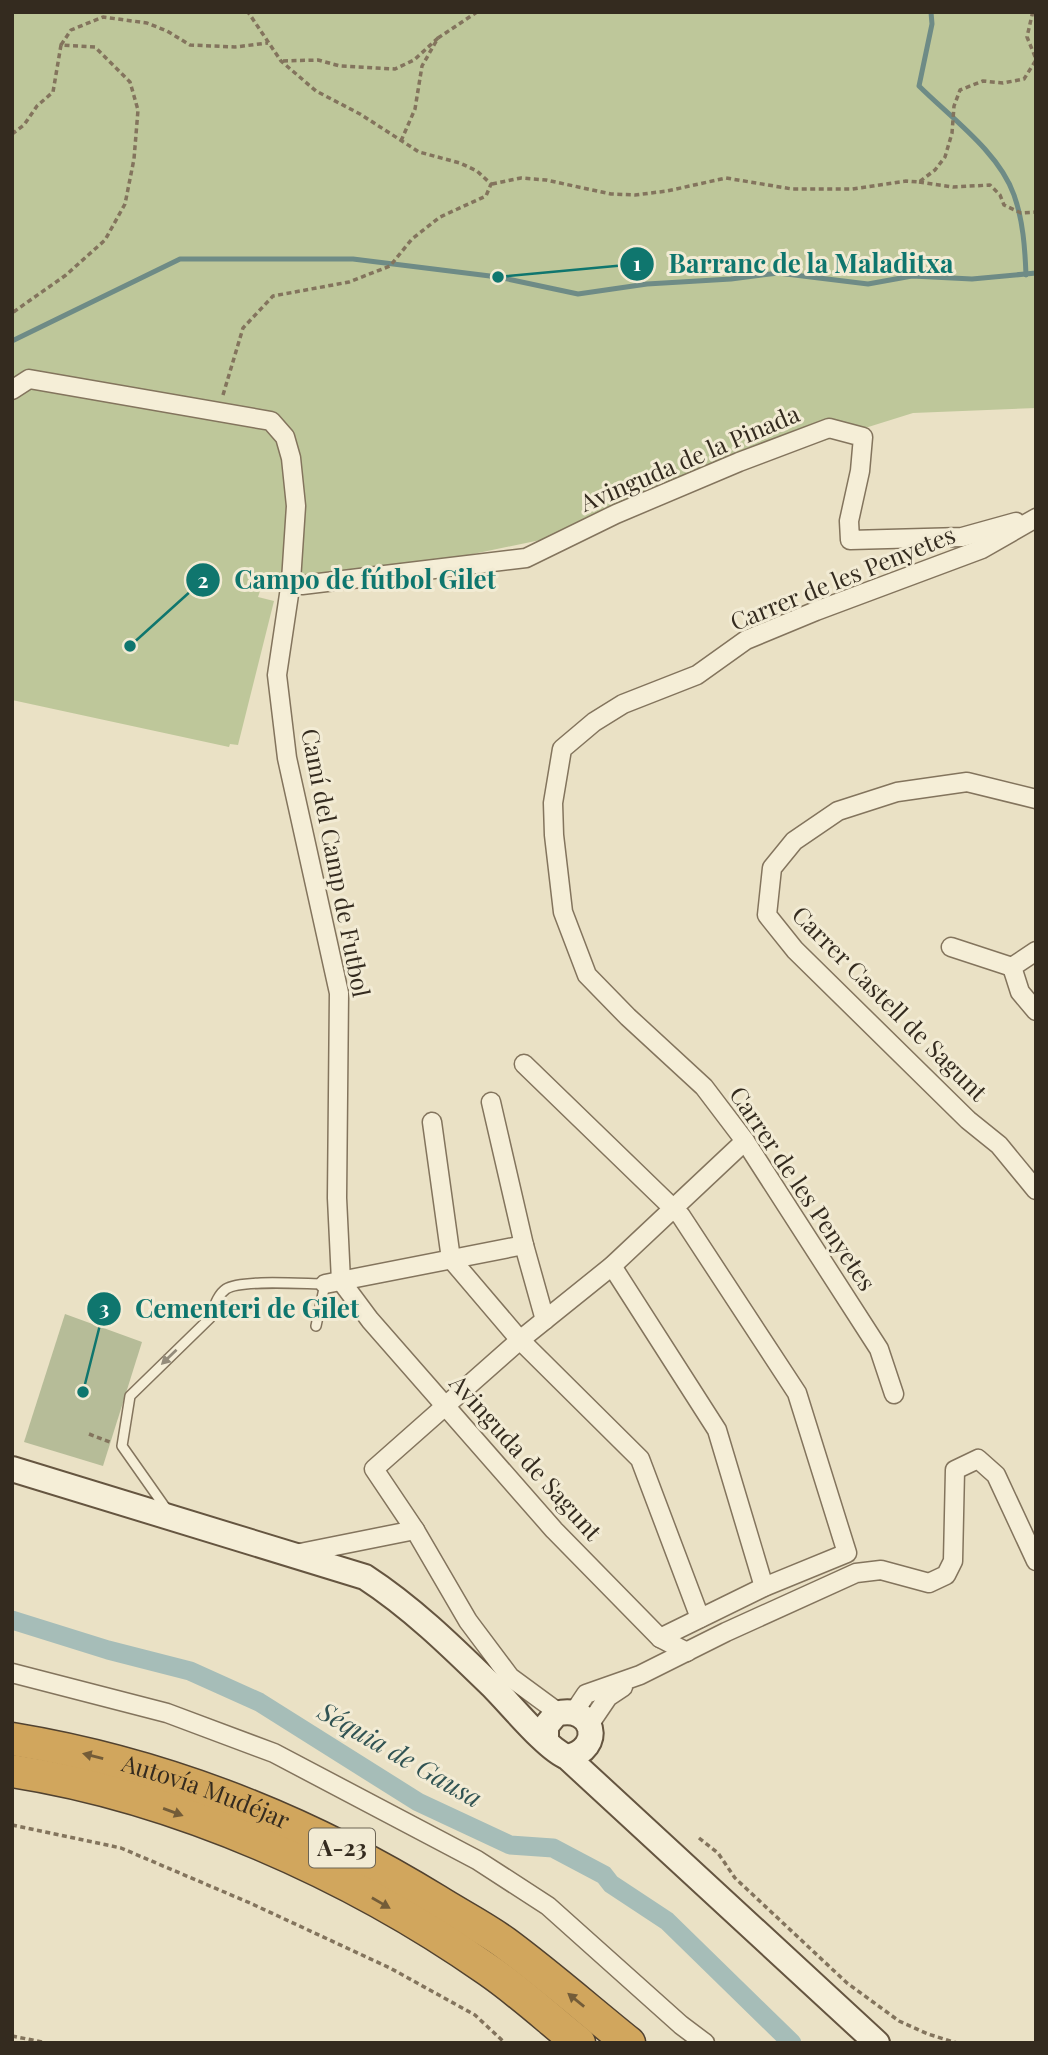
<svg xmlns="http://www.w3.org/2000/svg" width="1048" height="2055" font-family="'Playfair Display',serif">
	<style>
		.green { fill: #bec79a }
		.cemetery { fill: #b6bc98 }
		.lines { fill: none; stroke-linecap: round; stroke-linejoin: round }
		.stream { stroke: #6e8b86; stroke-width: 5 }
		.canal { stroke: #a6bdb8; stroke-width: 19 }
		.lane-casing { stroke: #83745d; stroke-width: 12 }
		.street-casing { stroke: #83745d; stroke-width: 21 }
		.secondary-casing { stroke: #655540; stroke-width: 28 }
		.highway-casing { stroke: #514230; stroke-width: 35 }
		.path { stroke: #83745d; stroke-width: 3.5; stroke-dasharray: 5 3.5; stroke-linecap: butt }
		.lane { stroke: #f5eed7; stroke-width: 9 }
		.street { stroke: #f5eed7; stroke-width: 18 }
		.secondary { stroke: #f5eed7; stroke-width: 24 }
		.highway { stroke: #d1a65d; stroke-width: 32 }
		.oneway { fill: #948c7b }
		.oneway2 { fill: #735c38 }
		.labels { text-anchor: middle; stroke-width: 6; stroke-linejoin: round; paint-order: stroke }
		.shield { fill: #f2ebd4; stroke: #6d6555; stroke-width: 2 }
		.shield-label { font-size: 23px; font-weight: bold; fill: #342b1f }
		.street-label { font-size: 24px; fill: #342b1f; stroke: #f2ebd4 }
		.water-label { font-size: 26px; font-style: italic; fill: #305353; stroke: #f2ebd4 }
		.leader { fill: none; stroke: #0f766e; stroke-width: 2.5 }
		.callout-dot { fill: #0f766e; stroke: #f2ebd4; stroke-width: 2.5 }
		.mark-label { font-size: 21px; text-anchor: middle; font-weight: bold; fill: #fff }
		.callout-label { font-size: 26px; text-anchor: middle; font-weight: bold; fill: #0f766e; stroke: #f2ebd4; stroke-width: 6; stroke-linejoin: round; paint-order: stroke }
	</style>
	<rect width="100%" height="100%" fill="#eae1c5"/>
	<polygon class="green" points="12,12 1036,12 1036,408 913,413 680,486 579,532 358,578 260,591 258,597 274,601 238,745 230,744 229,747 12,700"/>
	<polygon class="cemetery" points="65,1314 142,1342 103,1466 24,1442"/>
	<g class="lines">
		<g class="stream">
			<path d="M931,12L932,24L919,86C950,117 999,152 1014,195C1023,220 1025,248 1026,275"/>
			<polyline points="12,341 180,259 353,259 498,277 578,294 647,284 731,279 778,273 868,284 912,276 972,279 1036,273"/>
		</g>
		<polyline class="canal" points="12,1620 108,1650 190,1671 259,1702 418,1802 510,1845 553,1848 604,1875 611,1884 667,1921 792,2043"/>
		<g class="lane-casing">
			<path id="lane" d="M167,1510L122,1446L130,1396L210,1318C214,1308 217,1295 226,1289C241,1279 305,1284 325,1284L316,1326"/>
		</g>
		<g class="street-casing">
			<g id="street">
				<polyline points="12,390 29,379 271,421 285,437 291,458 296,506 291,581 277,675 287,758 339,993 337,1198 341,1281 370,1320 554,1530 660,1638 687,1652"/>
				<polyline points="291,581 302,585 526,558 616,514 739,462 829,428 863,437 860,471 849,521 850,540 962,537 1016,522"/>
				<polyline points="1036,799 967,782 897,792 838,811 794,841 772,868 767,915 795,950 968,1120 999,1145 1036,1190"/>
				<polyline points="951,947 1012,967"/>
				<polyline points="1036,951 1012,967 1020,992 1036,1011"/>
				<polyline points="524,1064 681,1216 797,1393 847,1553 764,1587 660,1638"/>
				<polyline points="491,1102 524,1245 545,1320"/>
				<polyline points="432,1122 451,1259 520,1340 640,1459 700,1618"/>
				<polyline points="612,1266 717,1430 764,1587"/>
				<polyline points="325,1284 524,1245"/>
				<polyline points="894,1394 879,1349 745,1141 704,1087 628,1017 587,975 563,912 554,835 553,803 562,749 594,722 623,704 697,675 746,640 816,611 982,549 1036,518"/>
				<polyline points="295,1554 415,1530"/>
				<polyline points="12,1673 167,1713 274,1753 477,1860 548,1906 681,2025 705,2043"/>
				<polyline points="574,1712 586,1694 640,1675 726,1632 856,1573 881,1570 929,1583 946,1575 953,1561 955,1470 978,1459 996,1475 1036,1561"/>
				<polyline points="559,1713 510,1677 468,1621 415,1530 374,1469 520,1340 612,1266 745,1141"/>
				<polyline points="589,1725 608,1697 623,1687"/>
			</g>
		</g>
		<g class="secondary-casing">
			<g id="secondary">
				<path d="M12,1469L365,1577C411,1607 450,1645 489,1683C508,1701 546,1749 567,1757L877,2043"/>
				<path d="M546,1741V1726L556,1714C594,1703 605,1749 567,1757"/>
			</g>
		</g>
		<g class="highway-casing">
			<g id="highway">
				<path id="s1" d="M12,1739C163,1764 307,1821 437,1901C459,1915 483,1927 505,1943C547,1974 588,2010 629,2043"/>
				<path d="M12,1771C178,1797 351,1874 488,1970C520,1992 549,2019 579,2043"/>
			</g>
		</g>
		<g class="path">
			<polyline points="1034,12 1032,15 1027,37 1036,59"/>
			<polyline points="61,45 71,30 103,17 147,23 167,31 190,45 235,47 268,43"/>
			<polyline points="283,61 318,60 340,66 395,69 414,60 438,38"/>
			<polyline points="12,134 24,125 37,106 53,92 61,45 95,47 130,82 138,110 134,159 125,204 105,240 66,275 12,313"/>
			<polyline points="401,141 415,109 422,66 438,38 477,12"/>
			<polyline points="919,182 953,187 990,185 1000,195 1004,205 1021,213 1036,212"/>
			<polyline points="492,184 521,178 546,180 611,194 635,195 667,191 726,178 792,189 852,189 906,181 919,182 935,170 945,157 952,133 954,106 960,90 983,81 1003,83 1024,79 1036,60"/>
			<polyline points="223,395 243,328 273,296 349,282 390,266 412,239 440,217 486,196 491,184 477,171 460,163 419,152 360,114 316,91 281,61 248,12"/>
			<polyline points="89,1434 110,1442"/>
			<polyline points="12,1825 121,1848 250,1903 390,1968 475,2015 505,2043"/>
			<polyline points="699,1838 718,1853 735,1878 847,1983 899,2021 928,2034 957,2043"/>
			<polyline points="12,2036 47,2043"/>
		</g>
		<use href="#lane" class="lane"/>
		<use href="#street" class="street"/>
		<use href="#secondary" class="secondary"/>
		<use href="#highway" class="highway"/>
	</g>
	<defs><path id="oneway-solid" d="M-6-.8H1V-3.2L6.5 0L1 3.2V.8H-6Z" transform="scale(1.75)"/></defs>
	<use class="oneway" href="#oneway-solid" transform="translate(169 1357) rotate(136)"/>
	<g class="oneway2">
		<use href="#oneway-solid" transform="translate(93 1756) rotate(-166)"/>
		<use href="#oneway-solid" transform="translate(173 1812) rotate(20)"/>
		<use href="#oneway-solid" transform="translate(381 1903) rotate(30)"/>
		<use href="#oneway-solid" transform="translate(576 2000) rotate(-141)"/>
	</g>
	<g class="labels">
		<rect class="shield" x="309" y="1828.5" width="66" height="39" rx="5"/>
		<g class="shield-label">
			<text x="342" y="1856">A-23</text>
		</g>
		<g class="street-label">
			<text transform="translate(690 459) rotate(-23)" y="8">Avinguda de la Pinada</text>
			<text transform="translate(843 579) rotate(-22)" y="8">Carrer de les Penyetes</text>
			<text transform="translate(335 863) rotate(79)" y="8">Camí del Camp de Futbol</text>
			<text transform="translate(889 1004) rotate(45)" y="8">Carrer Castell de Sagunt</text>
			<text transform="translate(802 1189) rotate(56)" y="8">Carrer de les Penyetes</text>
			<text transform="translate(525 1458) rotate(48)" y="8">Avinguda de Sagunt</text>
			<text dy="8" stroke="none"><textPath href="#s1" startOffset="201">Autovía Mudéjar</textPath></text>
		</g>
		<g class="water-label">
			<text transform="translate(400 1755) rotate(30)" y="9">Séquia de Gausa</text>
		</g>
	</g>
	<path class="leader" d="M498 277L637 264M130 646L203 580M83 1392L104 1309"/>
	<g class="callout-dot">
		<circle cx="498" cy="277" r="7"/>
		<circle cx="130" cy="646" r="7"/>
		<circle cx="83" cy="1392" r="7"/>
		<circle cx="637" cy="264" r="18"/>
		<circle cx="203" cy="580" r="18"/>
		<circle cx="104" cy="1309" r="18"/>
	</g>
	<g class="mark-label">
		<text x="637" y="271">1</text>
		<text x="203" y="588">2</text>
		<text x="104" y="1316">3</text>
	</g>
	<g class="callout-label">
		<text x="811" y="273">Barranc de la Maladitxa</text>
		<text x="365" y="589">Campo de fútbol Gilet</text>
		<text x="247" y="1318">Cementeri de Gilet</text>
	</g>
	<rect width="1048" height="2055" fill="none" stroke="#342b1f" stroke-width="28"/>
</svg>
